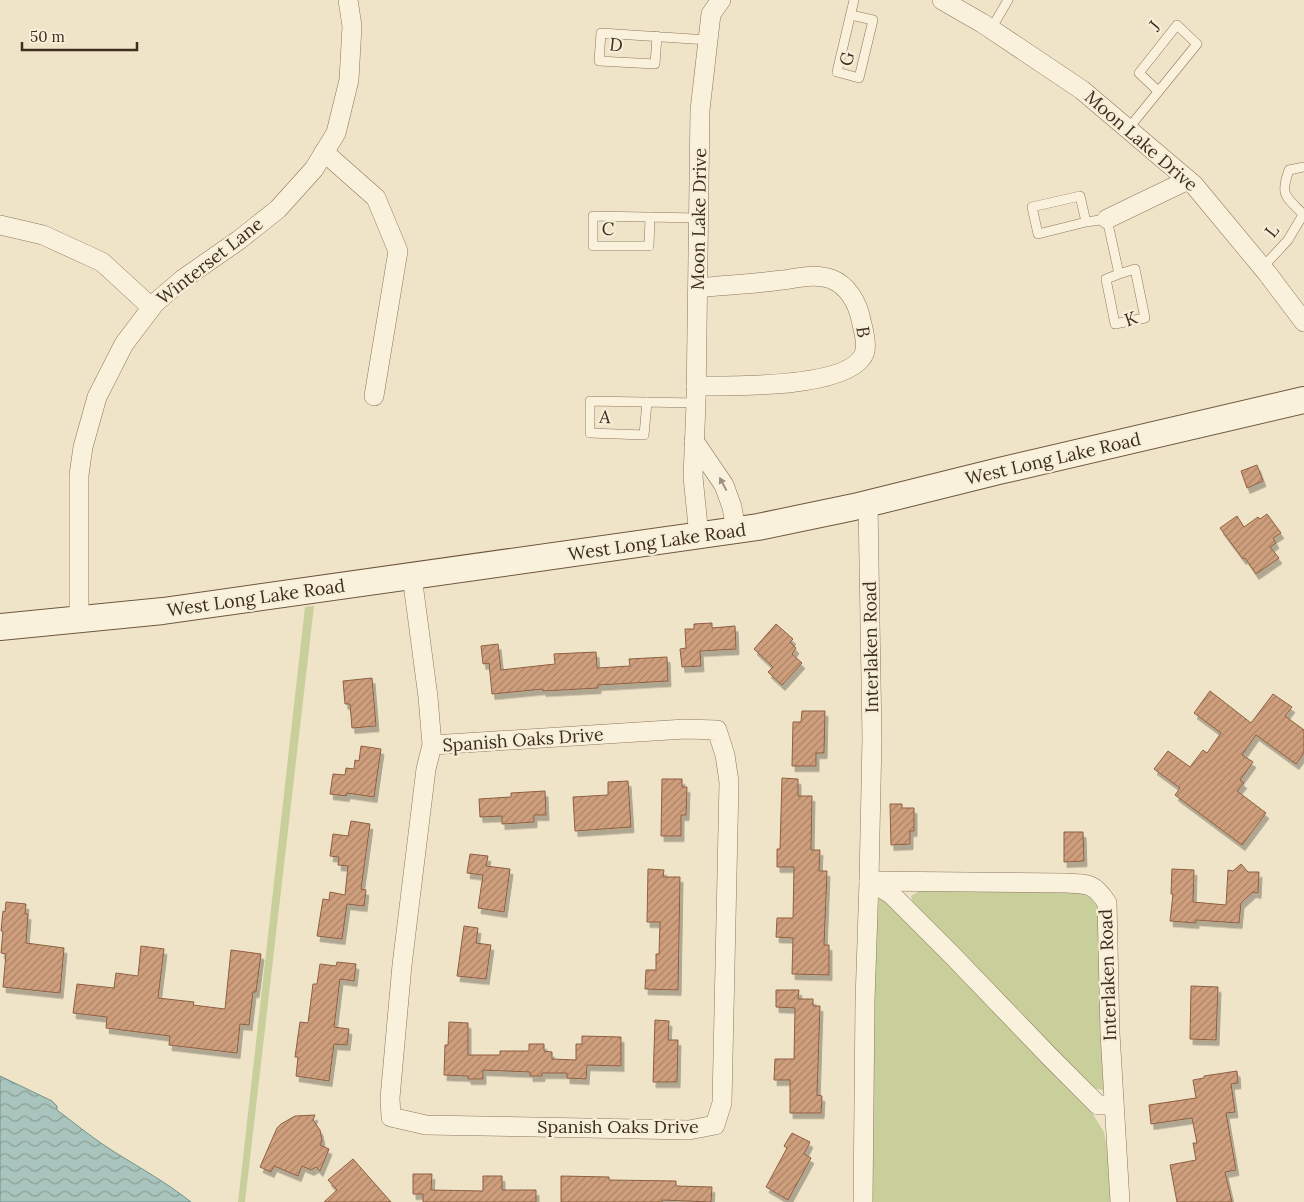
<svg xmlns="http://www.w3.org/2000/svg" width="1304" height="1202" font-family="Lora,serif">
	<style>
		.green { fill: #c9cf9b }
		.water { fill: url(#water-waves); stroke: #6f938a }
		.building { fill: url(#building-hatch); stroke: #8d5f41; filter: url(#shadow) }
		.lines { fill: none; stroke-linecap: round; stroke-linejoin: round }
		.service-casing { stroke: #8d765c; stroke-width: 10 }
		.minor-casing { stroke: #8d765c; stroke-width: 20 }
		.secondary-casing { stroke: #6f573f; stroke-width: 28 }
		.service { stroke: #faf1dc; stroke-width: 9 }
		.minor { stroke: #faf1dc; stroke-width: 19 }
		.secondary { stroke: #faf1dc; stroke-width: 26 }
		.oneway { fill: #9c907e }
		.labels { text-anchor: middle; stroke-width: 4.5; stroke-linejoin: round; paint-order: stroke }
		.street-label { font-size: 18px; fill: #3d2e20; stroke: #f7eed8 }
	</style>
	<defs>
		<pattern id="water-waves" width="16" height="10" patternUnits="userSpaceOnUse" patternTransform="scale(1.25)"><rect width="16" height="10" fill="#a9c4bc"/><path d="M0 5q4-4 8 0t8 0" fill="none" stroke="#8ba098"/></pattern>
		<pattern id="building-hatch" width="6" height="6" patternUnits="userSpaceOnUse" patternTransform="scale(1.25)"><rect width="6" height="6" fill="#cf9f7d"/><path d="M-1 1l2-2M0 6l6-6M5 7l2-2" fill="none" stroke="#a98266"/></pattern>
		<filter id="shadow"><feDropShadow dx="3" dy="5.5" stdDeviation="0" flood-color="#0004"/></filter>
	</defs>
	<rect width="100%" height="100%" fill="#f0e4c8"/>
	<g class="green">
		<polygon points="314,606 245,1202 238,1202 305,607"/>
		<polygon points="1074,888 1088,894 1097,901 1106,1085 1103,1090 1092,1088 914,907 911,896 921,890"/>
		<polygon points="879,898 887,900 1089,1108 1104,1132 1110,1165 1111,1202 871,1202 876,922"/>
	</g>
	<path class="water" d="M0,1076L52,1101L57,1106V1110C77,1125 95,1140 116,1153C142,1169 167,1183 191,1202H0Z"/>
	<g class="building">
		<polygon points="1257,465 1263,481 1247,488 1241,471"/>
		<polygon points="1267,514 1281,533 1273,538 1276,543 1270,547 1279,558 1256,574 1245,558 1243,559 1220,528 1237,516 1244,527 1258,517 1260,519"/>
		<polygon points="712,623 712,628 735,626 736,649 700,651 701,666 682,667 680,649 686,648 685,629 694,629 694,624"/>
		<polygon points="776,624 793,639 790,642 796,648 792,654 802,663 782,685 768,672 773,667 754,649"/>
		<polygon points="498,644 501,670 555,664 554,654 596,652 597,668 630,666 629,659 667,657 668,681 598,685 598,688 543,691 543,689 492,694 489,663 483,664 481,646"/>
		<polygon points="372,678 376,726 352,728 350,704 345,704 343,681"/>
		<polygon points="1210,691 1251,723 1273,694 1292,707 1285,716 1304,730 1304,753 1296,764 1256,735 1242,755 1253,762 1240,780 1244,783 1237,791 1266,813 1242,845 1175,795 1180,788 1154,769 1168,751 1190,767 1203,750 1207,753 1221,733 1194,713"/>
		<polygon points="802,711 825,711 824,753 816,753 816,766 792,766 793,722 801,722"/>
		<polygon points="361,746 381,749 374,797 347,793 346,796 330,794 333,774 345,775 346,768 354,769 355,760 359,761"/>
		<polygon points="782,778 798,779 798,796 812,796 811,850 820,850 819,871 827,871 824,945 829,945 829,975 792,974 793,938 776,937 777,918 793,918 794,867 777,867 777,849 780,849"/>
		<polygon points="662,779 682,779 682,787 687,787 686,815 681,815 681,836 661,836"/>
		<polygon points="628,781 631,827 575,831 573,797 608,795 608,782"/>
		<polygon points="545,791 546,815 534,815 534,822 502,824 502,816 480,817 479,799 511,797 511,793"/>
		<polygon points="890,804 902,804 902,808 914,808 914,831 910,831 910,844 891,845"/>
		<polygon points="351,821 370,824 361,889 366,890 364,906 347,904 342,939 317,936 323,899 329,900 330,892 345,895 348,866 338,865 339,857 330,856 333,834 348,836"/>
		<polygon points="1064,832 1083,832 1084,861 1064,862"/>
		<polygon points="470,854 488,856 486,866 510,869 504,912 478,908 483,875 467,873"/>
		<polygon points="1241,864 1248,872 1259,872 1258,893 1253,892 1241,903 1239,923 1196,920 1196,923 1170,921 1173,894 1171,894 1172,869 1194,870 1193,902 1226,905 1228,870 1233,871"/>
		<polygon points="648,869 664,870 663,877 680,877 678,990 645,989 646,970 656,970 656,954 659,954 660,922 647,922"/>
		<polygon points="6,902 26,904 25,914 28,914 26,943 64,948 60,993 3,987 6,954 1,953 3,931 1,931 3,911 5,912"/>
		<polygon points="464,926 478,928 476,943 491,945 486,979 457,976"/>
		<polygon points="141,946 164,949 158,998 194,1002 193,1005 225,1009 231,950 261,954 256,992 253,992 249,1025 240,1024 237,1053 169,1045 170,1036 106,1028 107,1017 73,1013 77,984 114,988 116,973 138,976"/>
		<polygon points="337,962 356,964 354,981 340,979 334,1027 349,1029 347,1045 334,1044 329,1081 296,1076 298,1057 295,1057 300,1022 308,1023 313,984 317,984 320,964 336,966"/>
		<polygon points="1191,986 1218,987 1216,1040 1190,1039"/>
		<polygon points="776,990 799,990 798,999 813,999 813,1006 820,1006 817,1095 822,1096 821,1113 790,1113 790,1080 774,1080 775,1059 794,1059 795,1008 776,1007"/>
		<polygon points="655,1020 669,1021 668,1040 678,1040 677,1082 653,1082"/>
		<polygon points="449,1022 468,1023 468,1055 500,1055 500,1051 529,1051 529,1044 544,1044 544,1051 552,1052 552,1059 576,1060 576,1044 582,1044 582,1036 621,1037 621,1066 587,1065 586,1079 567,1078 567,1073 542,1073 542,1076 530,1076 530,1072 483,1070 483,1079 468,1079 468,1076 444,1075 445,1045 448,1045"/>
		<polygon points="1237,1071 1238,1083 1231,1084 1235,1112 1226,1113 1236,1170 1225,1172 1232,1202 1177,1202 1170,1165 1196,1160 1193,1143 1197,1143 1192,1118 1151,1124 1149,1105 1196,1098 1193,1080 1204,1078 1204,1076"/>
		<polygon points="315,1115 313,1120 320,1130 322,1141 320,1145 329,1149 320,1171 316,1167 311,1170 302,1166 298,1176 274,1166 271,1172 260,1167 277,1128 281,1124 295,1116"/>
		<polygon points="792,1133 810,1142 804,1154 811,1158 788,1200 766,1187 787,1148 784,1146"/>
		<polygon points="353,1159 376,1185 391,1202 324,1202 337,1190 328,1180"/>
		<polygon points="413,1174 432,1174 431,1190 483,1191 483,1176 502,1176 502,1190 536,1190 536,1202 423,1202 423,1194 413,1194"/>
		<polygon points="561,1176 609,1177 609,1180 676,1181 676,1186 712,1187 711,1202 662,1200 662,1202 561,1202"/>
	</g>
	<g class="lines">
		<g class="service-casing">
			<g id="service">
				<polyline points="851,15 873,20 859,78 837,72 854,0"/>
				<polyline points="991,29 1008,0"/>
				<polyline points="657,36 655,64 599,61 601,33 708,40"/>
				<polyline points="1128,129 1197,44 1177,25 1139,73 1158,91"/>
				<path d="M1303,214C1285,196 1280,195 1289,170L1304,167"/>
				<polyline points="650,217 649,246 593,246 593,216 699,218"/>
				<polyline points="1086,222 1038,234 1032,207 1080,196 1086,222 1107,219 1119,274 1106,279 1115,324 1145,318 1135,269 1119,274"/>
				<polyline points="1263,267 1288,240 1304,213"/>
				<polyline points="647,402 644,435 590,433 590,401 696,403"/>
			</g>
		</g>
		<g class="minor-casing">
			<g id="minor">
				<polyline points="942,0 982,23 1082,90 1194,185 1267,273 1304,322"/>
				<polyline points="324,152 376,198 398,251 374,396"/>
				<polyline points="1107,219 1188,180"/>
				<polyline points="0,225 43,235 102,262 151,307"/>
				<path d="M696,386C729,386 855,389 865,351C867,341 863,329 861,320C858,304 848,285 831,279C816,273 798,278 782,280C754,284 726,285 698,288"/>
				<polyline points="694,441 724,485 732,507 736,530"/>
				<polyline points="699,536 693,477 696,403 700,110 711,14 721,0"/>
				<polyline points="412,576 428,697 432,745 426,769 402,965 390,1098 391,1117 426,1125 689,1130 715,1125 722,1103 729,782 725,755 717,730 685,729 432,745"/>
				<polyline points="79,621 79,475 83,447 97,397 124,344 155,303 183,279 239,240 278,209 314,169 336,133 349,80 352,26 348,0"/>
				<path d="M869,881L1066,883C1089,884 1094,883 1107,903L1110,1033L1120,1202"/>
				<polyline points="871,882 892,895 951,954 1052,1059 1098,1105 1114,1105"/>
				<polyline points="863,1202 865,1001 869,881 872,738 868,504"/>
			</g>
		</g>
		<g class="secondary-casing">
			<polyline id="secondary" points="0,627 163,611 758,527 854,507 999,471 1304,400"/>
		</g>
		<use href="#service" class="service"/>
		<use href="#minor" class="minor"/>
		<use href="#secondary" class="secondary"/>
	</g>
	<defs><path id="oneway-solid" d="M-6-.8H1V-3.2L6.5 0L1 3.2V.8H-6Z" transform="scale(1.25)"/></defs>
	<use class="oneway" href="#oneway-solid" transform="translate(723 484) rotate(-118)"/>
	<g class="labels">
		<g class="street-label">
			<text transform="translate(1155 26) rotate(-51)" y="6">J</text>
			<text transform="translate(616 45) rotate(6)" y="6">D</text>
			<text transform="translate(847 59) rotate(-76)" y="6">G</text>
			<text transform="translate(1141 141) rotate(41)" y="6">Moon Lake Drive</text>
			<text transform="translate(699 219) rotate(-89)" y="6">Moon Lake Drive</text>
			<text transform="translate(608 229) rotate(2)" y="6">C</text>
			<text transform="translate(1272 231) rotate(-52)" y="6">L</text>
			<text transform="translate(210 261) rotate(-38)" y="6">Winterset Lane</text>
			<text transform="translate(1131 319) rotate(-20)" y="6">K</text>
			<text transform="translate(863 332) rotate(82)" y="6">B</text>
			<text transform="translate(605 417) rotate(3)" y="6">A</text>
			<text transform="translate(1053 459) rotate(-13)" y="6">West Long Lake Road</text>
			<text transform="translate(657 542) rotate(-8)" y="6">West Long Lake Road</text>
			<text transform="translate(256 598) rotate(-8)" y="6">West Long Lake Road</text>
			<text transform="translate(871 647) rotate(-91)" y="6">Interlaken Road</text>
			<text transform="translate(523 740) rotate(-4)" y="6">Spanish Oaks Drive</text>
			<text transform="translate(1108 975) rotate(-92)" y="6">Interlaken Road</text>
			<text x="618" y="1133">Spanish Oaks Drive</text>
		</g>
	</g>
	<path d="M22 42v8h115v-8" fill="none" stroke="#3d2e20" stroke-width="2.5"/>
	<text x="30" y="42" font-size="15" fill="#3d2e20" stroke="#f7eed8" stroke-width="4" paint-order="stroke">50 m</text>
</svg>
